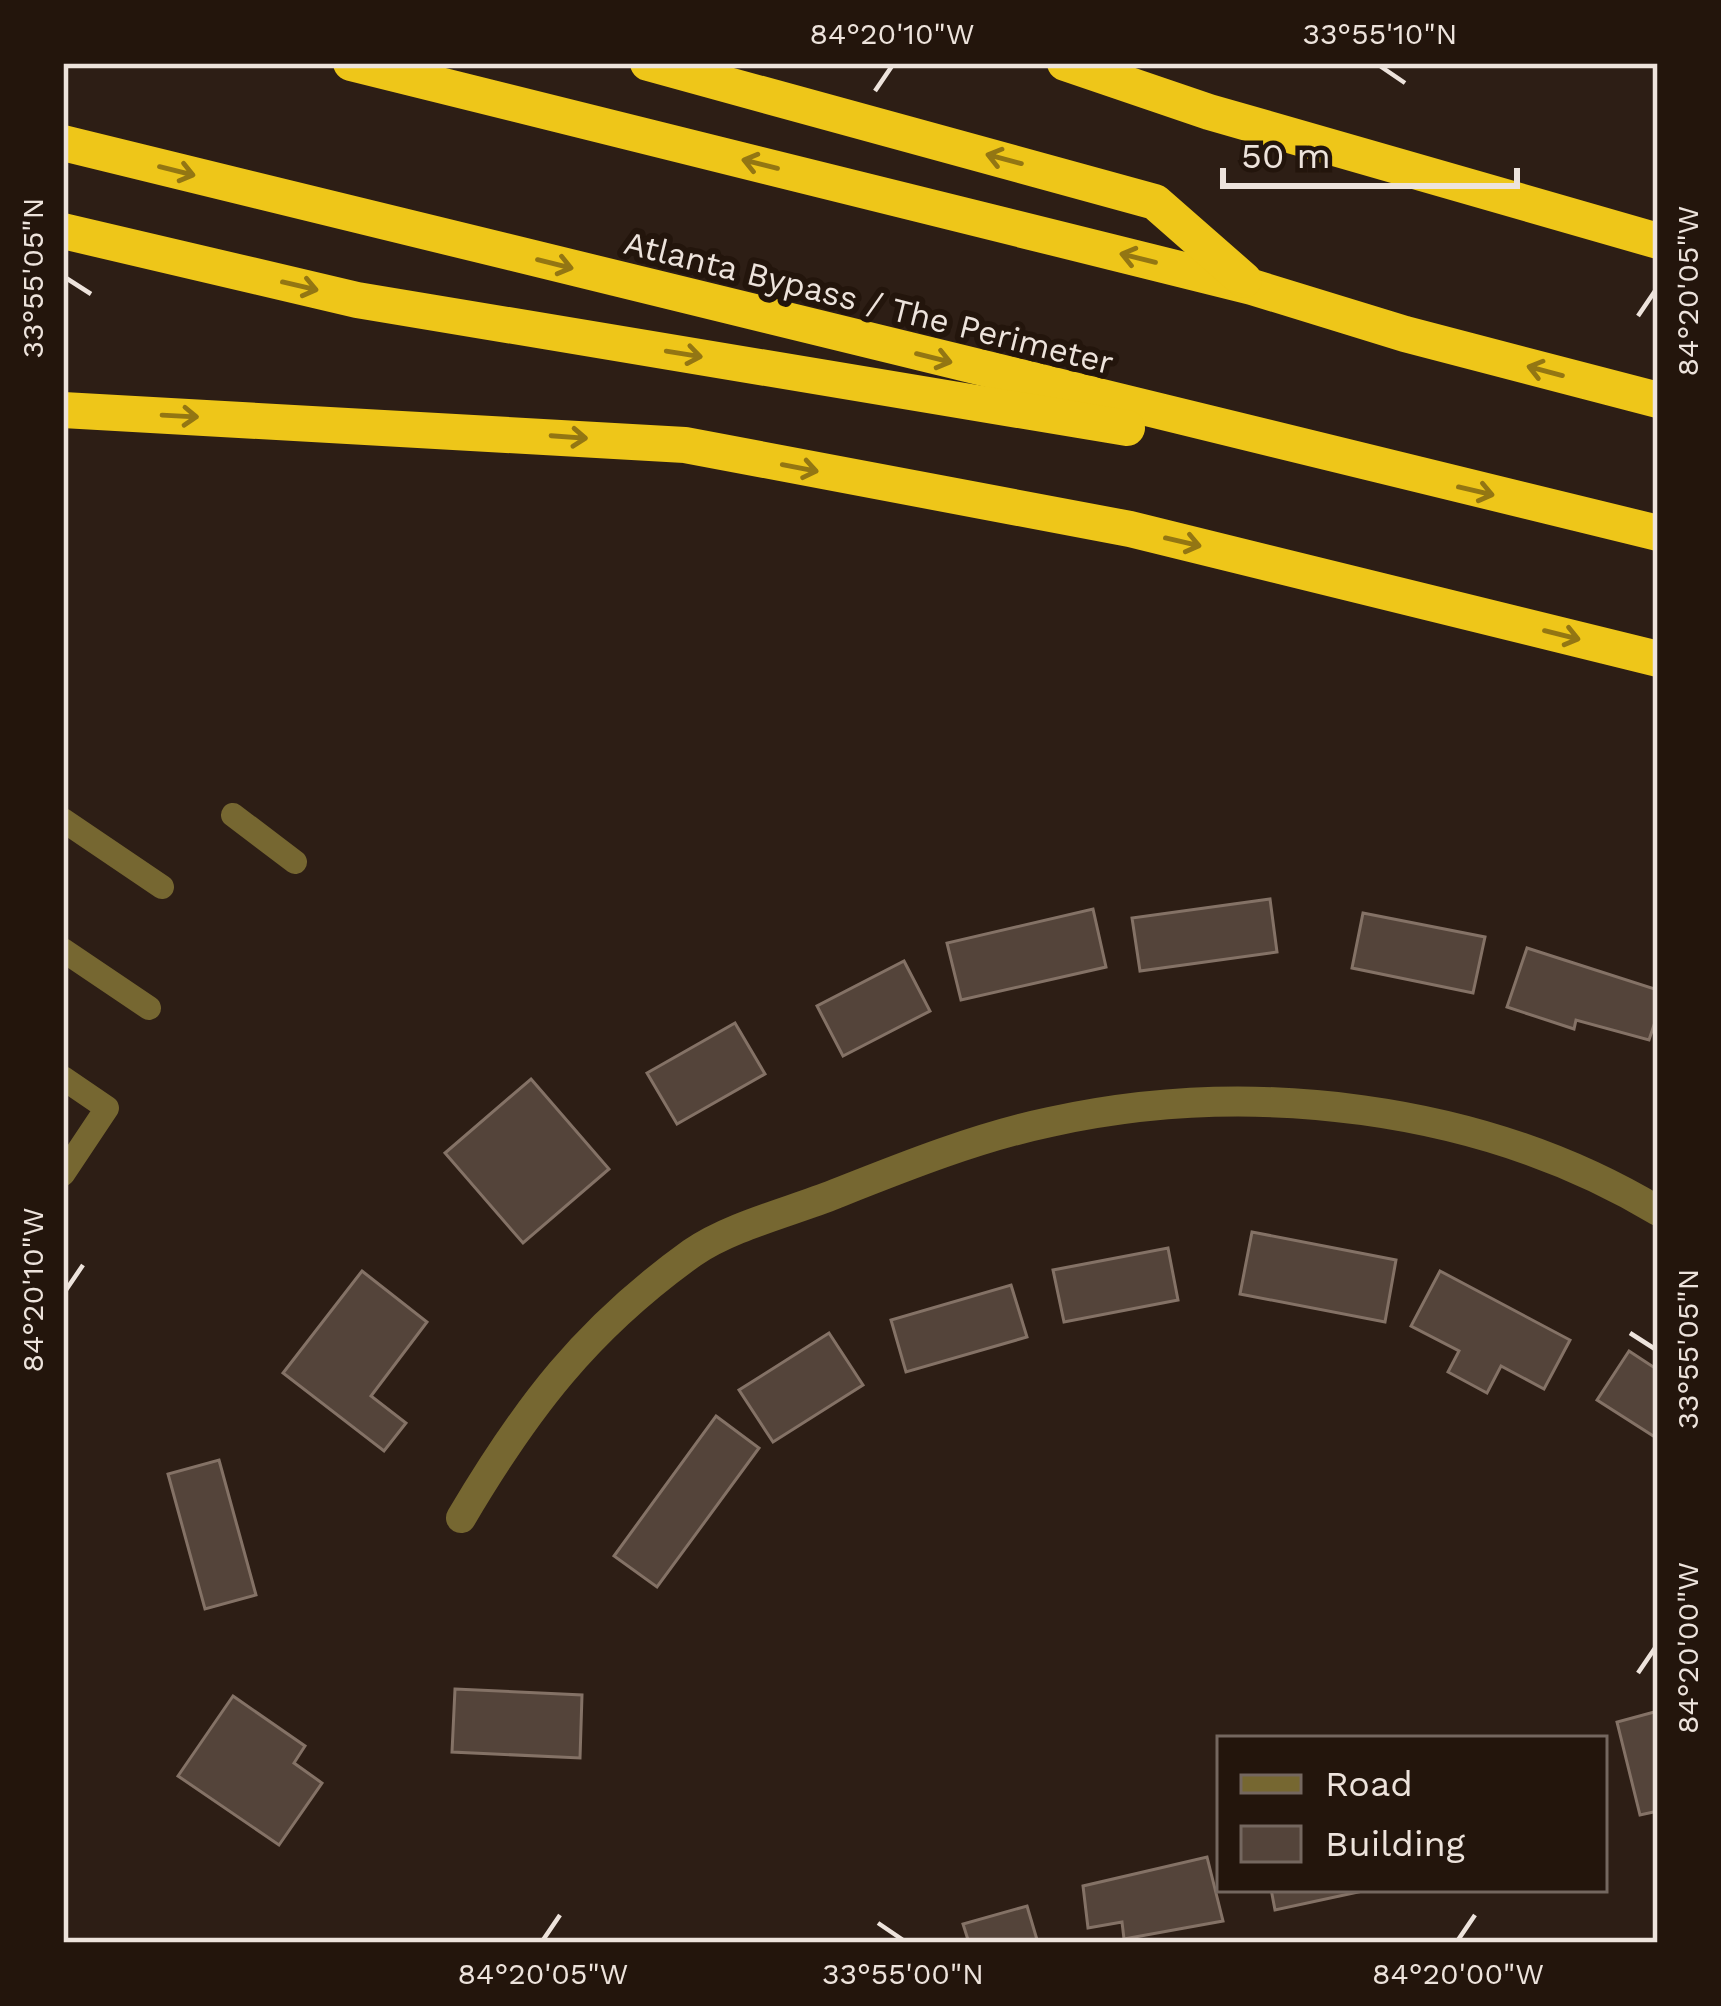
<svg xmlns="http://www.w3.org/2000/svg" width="1721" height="2006" font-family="'Work Sans',sans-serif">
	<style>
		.building { fill: #54443a; stroke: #847266; stroke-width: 3 }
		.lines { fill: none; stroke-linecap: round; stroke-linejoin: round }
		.lane { stroke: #766731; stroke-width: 24 }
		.street { stroke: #766731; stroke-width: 30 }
		.highway { stroke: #eec619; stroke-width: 36 }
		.oneway { stroke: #937613 }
		.ticks { fill: none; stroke: #ede3dc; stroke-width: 4.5 }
		.labels { text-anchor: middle; stroke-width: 12; stroke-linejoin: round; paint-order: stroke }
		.street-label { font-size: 33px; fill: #ede3dc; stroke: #23150c }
		.neatline { fill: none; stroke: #ede3dc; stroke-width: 4.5 }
		.ticks-label { font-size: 30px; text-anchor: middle; fill: #ede3dc }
	</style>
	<rect width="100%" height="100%" fill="#2d1e15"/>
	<g class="building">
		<polygon points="1270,899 1277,952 1140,971 1132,918"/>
		<polygon points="1093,909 1106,967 961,1000 947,943"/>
		<polygon points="1363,913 1485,937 1473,993 1352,968"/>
		<polygon points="1527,948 1658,990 1658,1013 1649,1040 1576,1020 1574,1029 1507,1007"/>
		<polygon points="904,961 930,1011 843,1056 817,1006"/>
		<polygon points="735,1023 765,1074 677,1124 647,1073"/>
		<polygon points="531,1079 609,1169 523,1243 445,1153"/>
		<polygon points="1252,1232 1396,1260 1385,1322 1240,1294"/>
		<polygon points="1168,1248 1178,1300 1064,1322 1053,1270"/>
		<polygon points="362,1271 427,1322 371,1396 406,1423 384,1451 283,1373"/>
		<polygon points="1440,1271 1570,1340 1544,1389 1501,1366 1487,1393 1448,1372 1459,1351 1411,1326"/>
		<polygon points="1011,1285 1027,1337 906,1372 891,1320"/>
		<polygon points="829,1333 863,1385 773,1442 739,1390"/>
		<polygon points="1629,1351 1658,1370 1658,1439 1597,1400"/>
		<polygon points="716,1416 759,1448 657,1587 614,1556"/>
		<polygon points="219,1460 256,1595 205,1609 168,1474"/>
		<polygon points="455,1689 582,1695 580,1758 452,1752"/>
		<polygon points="233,1696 305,1746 294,1763 322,1783 279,1845 178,1776"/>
		<polygon points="1658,1711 1658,1811 1640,1815 1617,1722"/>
		<polygon points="1207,1857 1223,1921 1124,1939 1122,1922 1088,1928 1083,1886"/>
		<polygon points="1271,1889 1372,1889 1275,1910"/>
		<polygon points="1027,1906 1038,1943 969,1943 963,1924"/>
	</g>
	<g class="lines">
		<g class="lane">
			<polyline points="233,815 295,862"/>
			<polyline points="63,820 162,887"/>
			<polyline points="63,950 149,1008"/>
			<polyline points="63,1078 107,1108 63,1174"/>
		</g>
		<path class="street" d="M461,1518C526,1408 586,1329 692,1253C731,1226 790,1212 835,1194C903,1167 978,1137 1050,1122C1250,1078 1482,1105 1658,1211"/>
		<g class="highway">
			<polyline points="351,63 1252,287 1405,334 1658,400"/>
			<polyline points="648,63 1155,202 1244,280"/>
			<polyline points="1065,63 1209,112 1658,241"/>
			<polyline points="63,143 1658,533"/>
			<polyline points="63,231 357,300 1127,428"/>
			<polyline points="63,410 685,445 1130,529 1658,659"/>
		</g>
	</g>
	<defs><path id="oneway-shaft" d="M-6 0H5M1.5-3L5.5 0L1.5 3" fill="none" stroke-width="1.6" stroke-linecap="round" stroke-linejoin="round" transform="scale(3)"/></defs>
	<g class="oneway">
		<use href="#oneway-shaft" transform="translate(1004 159) rotate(-165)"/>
		<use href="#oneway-shaft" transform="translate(760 164) rotate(-166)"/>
		<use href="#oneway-shaft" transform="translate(177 171) rotate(14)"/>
		<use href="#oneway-shaft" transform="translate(1138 258) rotate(-166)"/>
		<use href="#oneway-shaft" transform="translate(555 264) rotate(14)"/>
		<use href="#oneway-shaft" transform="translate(300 286) rotate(13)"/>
		<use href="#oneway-shaft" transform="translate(684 354) rotate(9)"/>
		<use href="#oneway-shaft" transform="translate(934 358) rotate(14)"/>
		<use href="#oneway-shaft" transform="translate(1545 371) rotate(-165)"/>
		<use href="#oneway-shaft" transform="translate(180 416) rotate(3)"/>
		<use href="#oneway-shaft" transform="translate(569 437) rotate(4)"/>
		<use href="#oneway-shaft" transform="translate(800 468) rotate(11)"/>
		<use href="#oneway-shaft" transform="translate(1476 491) rotate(13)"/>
		<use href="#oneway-shaft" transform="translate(1183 542) rotate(13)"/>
		<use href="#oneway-shaft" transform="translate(1562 635) rotate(14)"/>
	</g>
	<path class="ticks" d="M1380,66L1405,83M875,91L892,66M66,278L91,294M1638,316L1655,291M66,1290L83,1265M1630,1333L1655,1349M1638,1673L1655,1648M878,1923L903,1940M543,1940L560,1915M1458,1940L1475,1915"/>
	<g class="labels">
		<g class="street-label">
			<text transform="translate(869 302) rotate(14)" y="12">Atlanta Bypass / The Perimeter</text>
		</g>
	</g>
	<rect width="1721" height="2006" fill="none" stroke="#23150c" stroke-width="132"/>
	<rect x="1217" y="1736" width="390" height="156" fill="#23150c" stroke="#74675f" stroke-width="3"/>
	<rect x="1241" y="1775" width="60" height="18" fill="#766731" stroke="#74675f" stroke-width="3"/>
	<text x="1325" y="1796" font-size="36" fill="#ede3dc">Road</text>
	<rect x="1241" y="1826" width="60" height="36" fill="#54443a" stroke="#74675f" stroke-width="3"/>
	<text x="1325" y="1856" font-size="36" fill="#ede3dc">Building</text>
	<path d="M1223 168v18h294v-18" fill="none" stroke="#ede3dc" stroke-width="6"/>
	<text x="1241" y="168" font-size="36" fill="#ede3dc" stroke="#23150c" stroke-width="9" paint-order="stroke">50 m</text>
	<rect x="66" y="66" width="1589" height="1874" class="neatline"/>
	<g class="ticks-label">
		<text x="892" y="44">84°20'10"W</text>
		<text x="1380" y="44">33°55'10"N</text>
		<text transform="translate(33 278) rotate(-90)" y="10">33°55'05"N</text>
		<text transform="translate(1688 291) rotate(-90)" y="10">84°20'05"W</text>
		<text transform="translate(33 1290) rotate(-90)" y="10">84°20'10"W</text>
		<text transform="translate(1688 1349) rotate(-90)" y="10">33°55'05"N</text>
		<text transform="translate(1688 1648) rotate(-90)" y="10">84°20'00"W</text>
		<text x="543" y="1984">84°20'05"W</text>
		<text x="903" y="1984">33°55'00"N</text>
		<text x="1458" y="1984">84°20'00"W</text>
	</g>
</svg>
